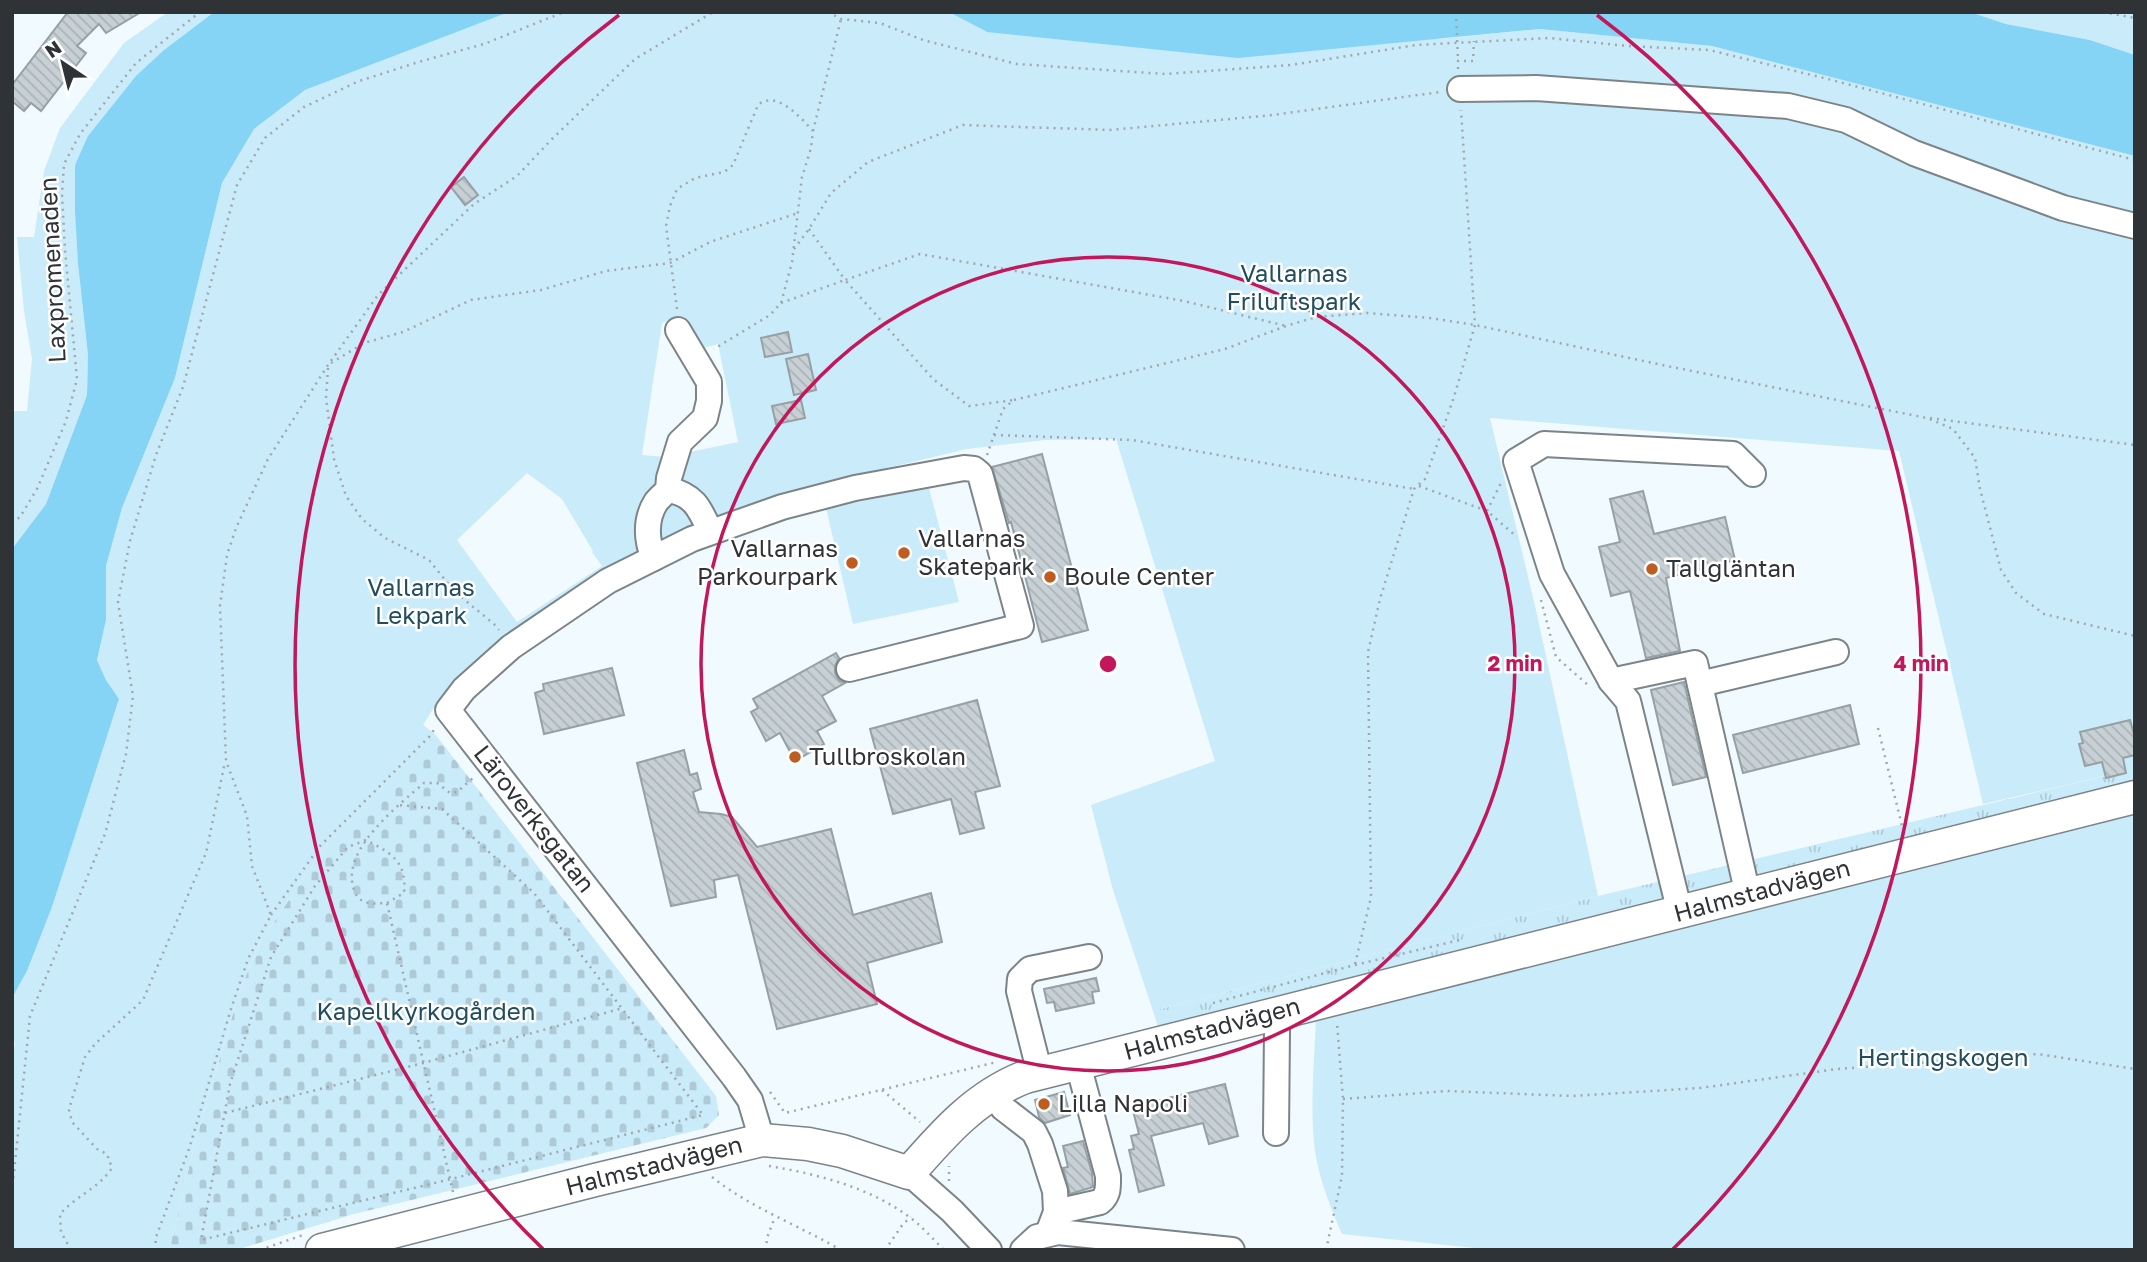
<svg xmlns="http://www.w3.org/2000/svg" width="2147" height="1262" font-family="'Golos Text',sans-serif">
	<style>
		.grass { fill: url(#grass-tufts) }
		.cemetery { fill: url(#cemetery-stones) }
		.park { fill: #caebfa; fill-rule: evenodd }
		.water { fill: #85d4f6 }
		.building { fill: url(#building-back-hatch); stroke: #97a0a4; stroke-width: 2 }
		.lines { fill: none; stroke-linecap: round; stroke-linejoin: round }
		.minor-casing { stroke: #7c8488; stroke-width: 28 }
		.major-casing { stroke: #7c8488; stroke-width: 35 }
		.path { stroke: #a1a7ab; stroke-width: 2.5; stroke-dasharray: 2 5; stroke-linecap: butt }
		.minor { stroke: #fff; stroke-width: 24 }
		.major { stroke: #fff; stroke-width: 32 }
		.path-bridge { stroke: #a1a7ab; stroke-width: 2.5; stroke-dasharray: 2 5; stroke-linecap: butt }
		.ring { fill: none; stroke: #c2185b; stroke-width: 3.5 }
		.poi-dot { fill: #bf5d21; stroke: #fff; stroke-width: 2.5 }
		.labels { text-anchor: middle; stroke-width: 5; stroke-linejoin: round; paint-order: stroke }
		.street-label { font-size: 24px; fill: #303335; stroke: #fff }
		.park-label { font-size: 24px; fill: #214d60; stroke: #fff }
		.poi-label { font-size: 24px; fill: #303335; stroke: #fff; text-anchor: start }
		.centre { fill: #c2185b; stroke: #fff; stroke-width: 3.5 }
		.ring-label { font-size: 21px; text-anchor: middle; font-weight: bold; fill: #c2185b; stroke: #fff; stroke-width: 5; stroke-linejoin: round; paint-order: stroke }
	</style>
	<defs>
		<pattern id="grass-tufts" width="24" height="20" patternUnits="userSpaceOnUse" patternTransform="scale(1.75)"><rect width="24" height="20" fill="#caebfa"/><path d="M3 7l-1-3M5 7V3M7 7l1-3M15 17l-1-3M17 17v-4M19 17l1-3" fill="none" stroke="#aecad7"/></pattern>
		<pattern id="cemetery-stones" width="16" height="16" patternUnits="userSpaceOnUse" patternTransform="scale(1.75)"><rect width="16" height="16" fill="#caebfa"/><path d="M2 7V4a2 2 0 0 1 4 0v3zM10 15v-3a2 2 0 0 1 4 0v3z" fill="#aecad7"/></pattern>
		<pattern id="building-back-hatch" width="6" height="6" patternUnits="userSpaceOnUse" patternTransform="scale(1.75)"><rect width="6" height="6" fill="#c7d0d4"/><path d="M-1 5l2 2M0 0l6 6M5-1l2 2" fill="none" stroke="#abb3b7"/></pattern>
	</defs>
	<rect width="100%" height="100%" fill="#f1faff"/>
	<polygon class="grass" points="2135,769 2135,813 1166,1051 1153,1011 1598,896"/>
	<polygon class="cemetery" points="435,734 716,1096 719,1115 706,1128 354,1214 236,1250 169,1250 195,1143 239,993 258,946 325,846"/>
	<g class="park">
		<polygon points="168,12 214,12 164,50 75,165 75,213 78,264 88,355 87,395 46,504 12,549 12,411 27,411 32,359 24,311 17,237 34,237 44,171 60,128 124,43"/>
		<path d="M509,12H949L987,32L1441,39L1540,29L1712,46L2135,156V769L1983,804L1899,451L1490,418L1536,610L1598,896L1153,1011L1113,890L1091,805L1215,761L1116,439L1045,440L967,449L816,485L705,521L625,557L497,643L469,666L438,701L423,725L435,734L325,846L258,946L239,993L195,1143L169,1250H12V1051L15,1045L12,1027V998L27,971L52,907L119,699L106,680L97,660L106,620V566L122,508L175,378L222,183L254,129L305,90ZM684,317L694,351L718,344L738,442L666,457L642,455L662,323ZM527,473L562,499L593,551L592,552L602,566L517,622L457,540Z"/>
		<polygon points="1970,12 2135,12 2135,55 2090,40 2006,24"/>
		<polygon points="929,488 959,602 853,624 826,508"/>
		<path d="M2135,813V1250H1493L1342,1234C1332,1211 1322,1186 1317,1162C1308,1117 1315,1060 1316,1014Z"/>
	</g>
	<g class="water">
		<polygon points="214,12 509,12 305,90 254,129 222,183 175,378 122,508 106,566 106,620 97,660 106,680 119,699 52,907 27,971 12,998 12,549 46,504 87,395 88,355 78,264 75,213 75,165 88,136 136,76 164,50"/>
		<polygon points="949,12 1970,12 2006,24 2090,40 2135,55 2135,156 1712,46 1540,29 1238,58 987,32"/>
	</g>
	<g class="building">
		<polygon points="68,12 141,12 106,33 99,24 77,46 86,53 41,111 31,103 24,111 12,101 12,85"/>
		<polygon points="464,177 478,195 465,205 451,187"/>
		<polygon points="788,332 792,352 765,357 761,338"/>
		<polygon points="808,354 816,390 794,395 786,359"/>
		<polygon points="801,400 805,418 776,424 772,406"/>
		<polygon points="1042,454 1088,630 1042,642 1011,522 1009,523 992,467"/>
		<polygon points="1643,491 1654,534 1725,517 1735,560 1666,578 1680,651 1646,658 1630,591 1611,596 1599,547 1620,542 1610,499"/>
		<polygon points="836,653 839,658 835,666 835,673 839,680 845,683 822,696 836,721 817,731 824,744 795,761 780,733 766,741 751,712 758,708 753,699"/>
		<polygon points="612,668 624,715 544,734 535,693 544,690 543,684"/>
		<polygon points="1684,682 1706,777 1673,785 1651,690"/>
		<polygon points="977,700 1000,786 975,792 984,828 960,834 951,799 893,814 870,729"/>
		<polygon points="1850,705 1859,744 1743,773 1733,735"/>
		<polygon points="2130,720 2135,738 2135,755 2123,758 2126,773 2106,778 2102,762 2085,766 2079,744 2083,743 2080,732"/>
		<polygon points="684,750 690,775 697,773 701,789 693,792 699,812 721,814 732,817 757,847 831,829 853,915 931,893 942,942 867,963 877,1004 777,1029 738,875 714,880 716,897 671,906 637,763"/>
		<polygon points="1096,978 1099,991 1092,992 1094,1003 1056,1011 1054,1002 1047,1003 1044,989"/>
		<polygon points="1225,1084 1238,1136 1209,1144 1203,1123 1151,1136 1164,1185 1139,1192 1129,1150 1134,1149 1131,1136 1139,1134 1132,1107"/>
		<polygon points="1064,1092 1070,1115 1045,1123 1039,1117 1035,1100"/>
		<polygon points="1083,1141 1092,1173 1093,1187 1070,1194 1063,1168 1068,1167 1063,1146"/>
	</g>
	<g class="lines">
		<g class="minor-casing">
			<g id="minor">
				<polyline points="1460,89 1536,88 1788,106 1846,120 1914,153 2063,208 2135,226"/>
				<path d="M668,490C694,494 700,509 710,531"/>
				<path d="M654,558C646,541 645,519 656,502C659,498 664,494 668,490L669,478L680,442L705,418L709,401V382L678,330"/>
				<polyline points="1611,681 1695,663 1748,895"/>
				<polyline points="1700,684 1836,652"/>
				<polyline points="1680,913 1628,701 1611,681 1552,574 1516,461 1544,444 1733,454 1753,474"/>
				<polyline points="1273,1013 1277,1030 1276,1133"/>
				<polyline points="1040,1074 1019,991 1020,979 1030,969 1089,957"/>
				<polyline points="992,1092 1003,1108 1034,1132 1040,1144 1055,1191 1056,1212 1050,1228"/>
				<polyline points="762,1140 750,1100 734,1077 448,710 464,689 511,647 608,581 692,539 782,507 855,488 964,468 974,469 980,474 1021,626 849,669"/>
				<polyline points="909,1173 952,1211 989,1250"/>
				<path d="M1056,1212L1100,1202C1109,1195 1108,1187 1108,1176L1078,1064"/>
				<polyline points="1023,1250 1037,1237 1058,1232 1232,1250"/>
			</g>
		</g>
		<g class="major-casing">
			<path id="major" d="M322,1250L595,1180L762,1140L808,1144L842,1151L909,1173C943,1134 976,1096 1025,1077L2135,797"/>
		</g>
		<g class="path">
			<polyline points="828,12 841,19 880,23 923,40 1017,64 1165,74 1291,65 1416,45 1549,38 1628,46 1709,50 1828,79 2135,160"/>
			<polyline points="2103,12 2135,18"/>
			<polyline points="1458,69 1458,61 1473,61 1474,41"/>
			<polyline points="813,131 841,19"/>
			<polyline points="809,229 845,280 920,254 1184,301 1286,326"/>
			<polyline points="794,249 809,229 831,193 868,162 963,125 1110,130 1273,115 1440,92"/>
			<polyline points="781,303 845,280 933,379 969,406 1014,400"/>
			<path d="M677,309L666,226L670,206L677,189L695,178L724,172L733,165L758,105C776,89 801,118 813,131L811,148L802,177L792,262L781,303L770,315L714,349"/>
			<polyline points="331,363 364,343 403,332 471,300 541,290 606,271 670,263 710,242 798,213"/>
			<polyline points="328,368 326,398 334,459 346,496 362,519 385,538 429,560 455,592 494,624 499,630"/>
			<polyline points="1930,418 2135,445"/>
			<polyline points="994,435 1132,440 1414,489"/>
			<polyline points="987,455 1003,409 1014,400 1225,349 1286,326 1316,317 1367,313 1430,318 1475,325 1667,366 1927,418 1953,429 1975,458 1980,489 2001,570 2016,593 2044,614 2135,636"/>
			<polyline points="1419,486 1487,511 1517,537"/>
			<polyline points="1487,511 1501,483"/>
			<polyline points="12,523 20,517 37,489 66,421 77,379 65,250 62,194 64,164 80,134 136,63 200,12"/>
			<polyline points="1541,600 1556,657 1588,685"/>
			<polyline points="1878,728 1903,830"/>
			<path d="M387,903L404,893C407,861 391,853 366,840L348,847L315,886L271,957L230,1084L201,1240L451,1179L703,1115L534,893L442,809L398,805"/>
			<polyline points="271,915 320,846 429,737 436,727"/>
			<polyline points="1355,964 1371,897 1368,652 1380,599 1414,489 1425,479 1454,397 1475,325 1461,110"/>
			<polyline points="1213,1003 1355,965 1464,939"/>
			<polyline points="882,1090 920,1122"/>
			<polyline points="770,1092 785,1113 997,1062"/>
			<polyline points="1343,1099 1447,1091 1572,1096 1700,1088 1837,1069 2038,1054 2135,1069"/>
			<polyline points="225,1113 423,1063 623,1008"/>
			<path d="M769,1166C817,1174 868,1187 908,1216C921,1225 932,1238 944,1250"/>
			<path d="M712,1177C751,1208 798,1225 841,1250"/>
			<polyline points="949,1181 949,1166"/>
			<polyline points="12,1192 30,1016 105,834 126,754 133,696 118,602 130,541 156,455 183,387 237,185 265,138 304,107 359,81 422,61 484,44 564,12"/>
			<path d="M453,1192L387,903C370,904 357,905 353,886C343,848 399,805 424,783H437L450,793L457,792L473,778"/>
			<path d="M71,1250L61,1232L60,1214C76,1196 99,1188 112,1168L107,1154L97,1149L72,1122L69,1110L72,1099L85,1057L95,1044L143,1000L206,853L225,762"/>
			<polyline points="155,1250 156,1237 189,1149 231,1009 248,959 271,915 252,866 247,816 226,761 220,606 227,555 236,528 268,459 328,365 378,295 474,204 517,176 552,139 635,59 713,12"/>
			<polyline points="260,1250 303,1235"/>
			<polyline points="766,1250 767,1238 775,1217"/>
			<polyline points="885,1250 903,1224 911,1217"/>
			<polyline points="1326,1250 1342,1176 1343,1099 1337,1023"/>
		</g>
		<use href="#minor" class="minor"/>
		<use href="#major" class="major"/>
		<polyline class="path-bridge" points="1456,12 1458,61"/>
	</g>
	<g class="ring">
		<circle cx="1108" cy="664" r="407"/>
		<path d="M543 1249A813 813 0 0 1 619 15M1597 15A813 813 0 0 1 1673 1249"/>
	</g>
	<g class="poi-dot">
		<circle cx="904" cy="553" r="7"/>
		<circle cx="852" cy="563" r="7"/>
		<circle cx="1652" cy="569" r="7"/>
		<circle cx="1050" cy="577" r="7"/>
		<circle cx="795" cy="757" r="7"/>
		<circle cx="1044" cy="1104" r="7"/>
	</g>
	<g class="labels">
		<g class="street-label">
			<text transform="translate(53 270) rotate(-93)" y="8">Laxpromenaden</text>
			<text transform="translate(534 819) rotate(52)" y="8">Läroverksgatan</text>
			<text transform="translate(1762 891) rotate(-15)" y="8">Halmstadvägen</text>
			<text transform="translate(1212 1029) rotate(-15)" y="8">Halmstadvägen</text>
			<text transform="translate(654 1166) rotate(-14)" y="8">Halmstadvägen</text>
		</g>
		<g class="park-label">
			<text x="1294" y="282">Vallarnas<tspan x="1294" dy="28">Friluftspark</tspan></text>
			<text x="421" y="596">Vallarnas<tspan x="421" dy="28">Lekpark</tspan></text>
			<text x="426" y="1020">Kapellkyrkogården</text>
			<text x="1943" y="1066">Hertingskogen</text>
		</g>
		<g class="poi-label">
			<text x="918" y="547">Vallarnas<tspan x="918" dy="28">Skatepark</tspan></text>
			<text x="838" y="557" text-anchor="end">Vallarnas<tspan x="838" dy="28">Parkourpark</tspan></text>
			<text x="1666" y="577">Tallgläntan</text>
			<text x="1064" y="585">Boule Center</text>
			<text x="809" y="765">Tullbroskolan</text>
			<text x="1058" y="1112">Lilla Napoli</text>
		</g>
	</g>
	<circle cx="1108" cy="664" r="10" class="centre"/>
	<g class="ring-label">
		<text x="1515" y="671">2 min</text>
		<text x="1921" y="671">4 min</text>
	</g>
	<rect width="2147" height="1262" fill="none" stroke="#303335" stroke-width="28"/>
	<g transform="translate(63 63) rotate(325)" stroke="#ffffff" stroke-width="5" paint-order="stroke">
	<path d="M0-5L12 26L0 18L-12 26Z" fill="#303335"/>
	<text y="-10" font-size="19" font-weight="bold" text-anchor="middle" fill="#303335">N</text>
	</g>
</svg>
